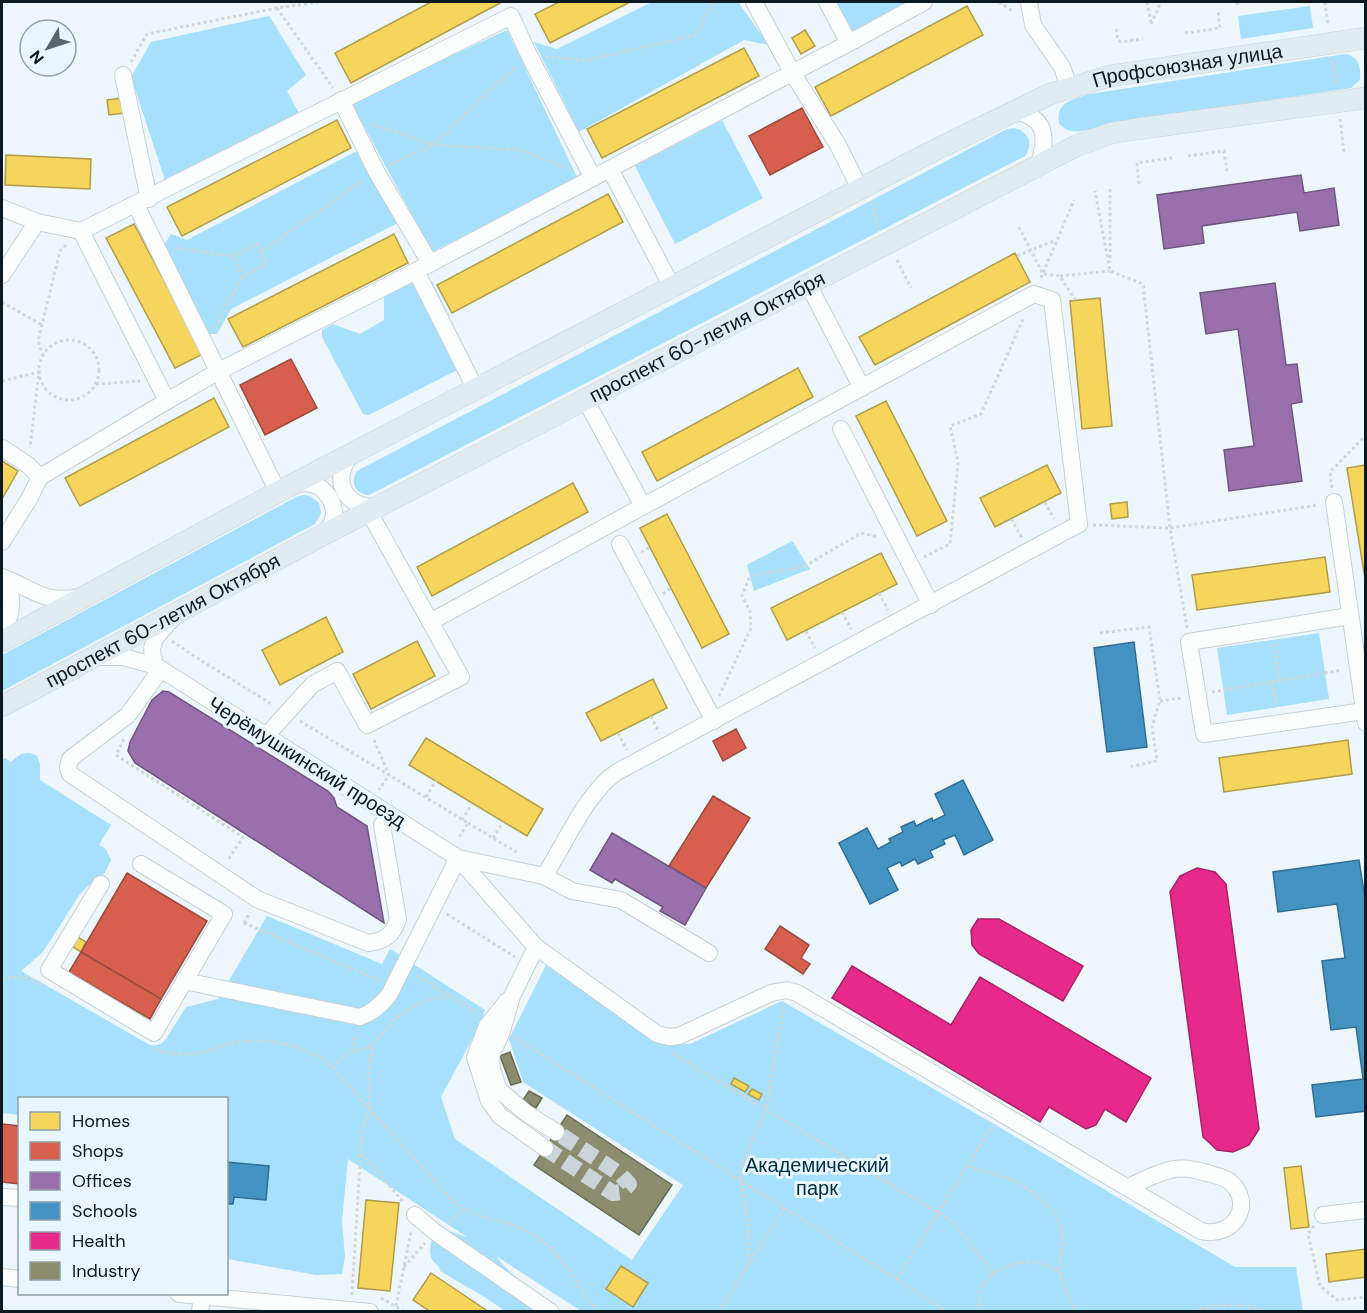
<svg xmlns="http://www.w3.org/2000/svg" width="1367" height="1313" font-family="'DM Sans',sans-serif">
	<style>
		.green { fill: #a6e0fc }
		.homes { fill: #f6d55c; stroke: #b09d4a; stroke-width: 1.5 }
		.shops { fill: #d6604d; stroke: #994b40; stroke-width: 1.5 }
		.offices { fill: #9970ab; stroke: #6f5681; stroke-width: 1.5 }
		.schools { fill: #4393c3; stroke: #326e92; stroke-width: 1.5 }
		.health { fill: #e7298a; stroke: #a5246a; stroke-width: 1.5 }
		.industry { fill: #8c8c6e; stroke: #666a57; stroke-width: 1.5 }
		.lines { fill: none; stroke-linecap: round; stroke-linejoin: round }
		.minor-tunnel { stroke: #cbd5d9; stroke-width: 16; stroke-dasharray: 16 8; stroke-linecap: butt }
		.minor-casing { stroke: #c5d0d5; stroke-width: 18 }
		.major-casing { stroke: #cdd2d5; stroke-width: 22 }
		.path { stroke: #d3d6d6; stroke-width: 3; stroke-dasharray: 3 3; stroke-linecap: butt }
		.minor { stroke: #fcfefe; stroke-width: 16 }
		.major { stroke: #e0ecf1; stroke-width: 21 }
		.labels { text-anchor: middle; stroke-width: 6; stroke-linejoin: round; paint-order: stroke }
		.street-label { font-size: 20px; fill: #0c1920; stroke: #e8f7ff }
		.park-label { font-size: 20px; fill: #002f42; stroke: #e8f7ff }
	</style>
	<rect width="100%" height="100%" fill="#edf6fa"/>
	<g class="green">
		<polygon points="652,2 738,2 769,45 744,40 579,132 534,42 557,49"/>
		<polygon points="836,2 908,2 852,31"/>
		<polygon points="1310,6 1313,28 1241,39 1238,16"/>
		<polygon points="269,16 306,75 287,91 299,113 165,180 131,77 151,42"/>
		<polygon points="507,30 577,177 432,252 351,102"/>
		<path d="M1345,54C1359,56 1361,67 1360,80L1351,88L1108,124C1092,128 1071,139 1059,123C1055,102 1074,99 1090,94Z"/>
		<polygon points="722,120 763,198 675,244 635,166"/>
		<path d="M1014,128C1028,131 1034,144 1025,156L369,495C355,494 350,483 357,471L1007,129Z"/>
		<polygon points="357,151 364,154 396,213 396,224 231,309 217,334 207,334 163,246 171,234 187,240"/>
		<polygon points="410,277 432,281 450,318 459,369 369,415 363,414 322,337 322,330 333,324 360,334 384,320 384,295"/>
		<polygon points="305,495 310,496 319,503 321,513 315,524 2,691 2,655 298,496"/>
		<polygon points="792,541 810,569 754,591 747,565"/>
		<polygon points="1319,633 1329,699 1227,715 1217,648"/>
		<path d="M30,753L37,756L40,764V780L111,825L99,845L106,849L111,860L105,873L92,882L80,894L43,952L21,971L150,1045C157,1046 161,1045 166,1039L186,1007L218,999L267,916L382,964L390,949L485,1010L481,1023L441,1097L455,1139L632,1260L683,1185L523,1082L509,1039L546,965L663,1040L676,1044H690L782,1001L994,1124L1235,1267H1296L1303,1311H581L496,1256C506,1272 544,1300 560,1311H505L486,1298L440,1271C439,1264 435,1265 432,1259C428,1251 431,1242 434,1234C451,1227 453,1234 467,1237L348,1159L342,1221L345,1256L342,1274L316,1275L227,1259L226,1098H20L19,1115L2,1113V760L5,758L11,762L21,754Z"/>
	</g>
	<g class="homes">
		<polygon points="431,2 502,2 351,83 335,53"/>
		<polygon points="559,2 630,2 550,43 535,14"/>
		<polygon points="967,6 983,35 831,116 815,87"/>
		<polygon points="805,30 815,46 801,54 792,38"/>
		<polygon points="744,48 759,76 602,158 587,129"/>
		<polygon points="122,98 124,113 109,115 107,100"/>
		<polygon points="337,120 351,148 182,236 167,207"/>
		<polygon points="6,155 91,159 90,189 5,185"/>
		<polygon points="608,194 623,222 452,313 437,285"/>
		<polygon points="134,224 203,354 175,368 106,238"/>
		<polygon points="394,234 408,263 243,347 228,319"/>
		<polygon points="1015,253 1030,282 875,365 859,337"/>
		<polygon points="1100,298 1112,426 1082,429 1070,301"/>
		<polygon points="798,368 813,397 657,481 642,452"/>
		<polygon points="214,398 229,427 80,506 65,478"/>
		<polygon points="886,401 947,521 917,536 856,416"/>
		<polygon points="2,461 18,471 2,499"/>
		<polygon points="1047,465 1061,493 995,527 980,498"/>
		<polygon points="1366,465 1366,585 1347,468"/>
		<polygon points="573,483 588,512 432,596 417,567"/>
		<polygon points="1127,502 1128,517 1112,519 1110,504"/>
		<polygon points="667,514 729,634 702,648 640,528"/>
		<polygon points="881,553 897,584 787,640 771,608"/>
		<polygon points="1325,557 1330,592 1197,610 1192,575"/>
		<polygon points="326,617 343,652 280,685 262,650"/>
		<polygon points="417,641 435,676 371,709 353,674"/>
		<polygon points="653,679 667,708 601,741 586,713"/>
		<polygon points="426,738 543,809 527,836 409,765"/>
		<polygon points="1348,740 1352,774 1224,792 1219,758"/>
		<polygon points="78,937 86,942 81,952 73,947"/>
		<polygon points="734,1078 749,1086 745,1092 731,1084"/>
		<polygon points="752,1089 762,1094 759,1100 748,1094"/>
		<polygon points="1301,1166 1309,1227 1291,1229 1284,1168"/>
		<polygon points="366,1200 399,1203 390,1291 358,1288"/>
		<polygon points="1366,1249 1366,1277 1329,1282 1326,1254"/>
		<polygon points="621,1266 648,1283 633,1307 606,1289"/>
		<polygon points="431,1273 489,1312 431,1312 413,1300"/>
	</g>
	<g class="shops">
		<polygon points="802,108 823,147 770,175 749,136"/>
		<polygon points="291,359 317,408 265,435 240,385"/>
		<polygon points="736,729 746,748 723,761 713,741"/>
		<polygon points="713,796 750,818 706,888 669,866"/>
		<polygon points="127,873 207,921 161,999 81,952"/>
		<polygon points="780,926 809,945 801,958 810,964 803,974 765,949"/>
		<polygon points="81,952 161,999 150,1019 69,972"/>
		<polygon points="2,1124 20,1126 20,1184 2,1182"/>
	</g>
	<g class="offices">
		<polygon points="1301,175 1304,193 1334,188 1339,225 1300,231 1297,212 1202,226 1204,243 1164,249 1157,195"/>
		<polygon points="1275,283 1286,365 1297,364 1302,402 1291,404 1302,481 1229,491 1224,450 1254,446 1238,329 1206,334 1200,293"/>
		<polygon points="163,691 169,692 328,791 334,798 337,807 367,826 384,923 135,763 128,751 130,742 152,700"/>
		<polygon points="612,833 706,888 685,925 660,911 663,907 615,879 612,883 590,870"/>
	</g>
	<g class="schools">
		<polygon points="1134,642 1147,747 1107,752 1094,648"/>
		<polygon points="963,780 993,840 964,855 955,835 943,840 945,844 930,851 933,857 918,864 915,859 902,866 900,862 887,868 898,890 870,904 839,843 867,828 878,849 891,842 889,839 903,832 901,827 914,821 916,826 932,818 933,821 945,815 935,794"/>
		<polygon points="1359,860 1366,905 1366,1111 1316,1117 1312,1085 1363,1079 1356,1027 1331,1030 1322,961 1345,958 1337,904 1278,912 1273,872"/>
		<polygon points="226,1162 269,1166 266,1200 234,1197 233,1204 226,1204"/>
	</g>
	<g class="health">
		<polygon points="1197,868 1215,872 1226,884 1259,1129 1249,1145 1233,1152 1217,1150 1203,1137 1170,892 1180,876"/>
		<polygon points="978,919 999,919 1083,966 1063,1001 979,954 972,945 971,930"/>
		<polygon points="852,966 951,1025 980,977 1151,1078 1126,1122 1105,1109 1096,1125 1086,1129 1049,1107 1040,1122 832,998"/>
	</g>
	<g class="industry">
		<polygon points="510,1052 521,1082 511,1085 500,1056"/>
		<polygon points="529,1091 542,1098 536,1108 523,1100"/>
		<polygon points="567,1115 672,1185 639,1235 534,1165"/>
	</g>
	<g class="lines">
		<polyline class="minor-tunnel" points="545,1148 613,1193 621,1192 629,1184 620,1174 556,1132"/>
		<g class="minor-casing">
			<g id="minor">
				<polyline points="754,2 793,74 838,145 860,189"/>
				<polyline points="827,2 849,43 924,2"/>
				<polyline points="1029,2 1033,25 1062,67 1069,87"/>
				<polyline points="123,75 149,199"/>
				<polyline points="341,100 376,171 430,263"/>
				<path d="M1013,111C1046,116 1048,136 1039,164"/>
				<polyline points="610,169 672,287"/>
				<polyline points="136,205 278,492"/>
				<polyline points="2,208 37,222"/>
				<polyline points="81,231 167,401"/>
				<polyline points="416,271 476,390"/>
				<polyline points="2,275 37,222 81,231 511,16 529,55 593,178"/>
				<polyline points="808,284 862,388"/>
				<polyline points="585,399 643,506"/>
				<polyline points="841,429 931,605"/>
				<polyline points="2,448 28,465 40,477"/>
				<path d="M351,455C330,479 345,509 377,507"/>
				<path d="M292,486C296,485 302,483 306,483C326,484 340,507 331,525C329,529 324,532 321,536"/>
				<polyline points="1334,502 1366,723"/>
				<polyline points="2,542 29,499 40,477 167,401 219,371 416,271 849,43"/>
				<polyline points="620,544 714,721"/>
				<path d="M2,577C33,589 43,604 79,597"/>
				<path d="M2,579C17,594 11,617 2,633"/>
				<polyline points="1350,616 1189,642 1204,734 1364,711"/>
				<path d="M430,622L1034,294L1052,300L1079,524L617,772C585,794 566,843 544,876L458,858"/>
				<path d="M97,657H123L156,666L458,858L536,947L657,1034L669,1037L679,1036L771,993L787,990L797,993L1201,1231C1234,1239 1256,1203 1229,1181C1224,1177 1214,1175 1207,1173C1197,1170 1186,1167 1175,1169C1159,1171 1143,1181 1128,1187"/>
				<path d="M156,666C145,643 159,634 173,618"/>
				<path d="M161,669L128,715L70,759L68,768L70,774L257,899L368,943C385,941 393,935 398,919L382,825L389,815"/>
				<polyline points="266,736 312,685 337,671 367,725 461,677 369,512"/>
				<polyline points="544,876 572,891 621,900 709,953"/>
				<polyline points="101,884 49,970 154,1033 224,914 141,864"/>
				<polyline points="536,947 512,996 501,1034 491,1055 492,1070 499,1090 526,1113 556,1132"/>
				<path d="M184,981L360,1017C372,1013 381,1005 389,995L458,858"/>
				<polyline points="507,1001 487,1026 475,1057 489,1101 500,1116 545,1148"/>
				<polyline points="2,1197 20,1198"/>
				<polyline points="415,1215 435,1232 551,1312"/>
				<polyline points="1323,1215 1366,1210"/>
				<polyline points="2,1277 20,1279"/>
				<polyline points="179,1294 370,1312"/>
				<polyline points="200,1312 202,1296"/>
			</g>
		</g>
		<g class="major-casing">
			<g id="major">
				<path id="s1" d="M2,641L278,492L931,152L1050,94L1110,76L1366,38"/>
				<path id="s2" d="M2,706L321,536L1076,146L1112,133L1137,129L1366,98"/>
			</g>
		</g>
		<g class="path">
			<polyline points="999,2 1014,12"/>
			<polyline points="1147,2 1151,22"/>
			<polyline points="1237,2 1238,8"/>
			<polyline points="1325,2 1328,26"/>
			<polyline points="277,8 333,88"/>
			<polyline points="1151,24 1161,2"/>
			<polyline points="1116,29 1118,40 1121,42 1143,39"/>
			<polyline points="1185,33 1220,28 1218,11"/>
			<polyline points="546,57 588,60 697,35 712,2"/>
			<polyline points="131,62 147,34 277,8 318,2"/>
			<polyline points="1333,62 1336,85"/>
			<polyline points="1340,119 1344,153"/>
			<polyline points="372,124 434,145 521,150 571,169"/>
			<polyline points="1188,156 1224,151 1227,171"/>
			<polyline points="391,164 434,145 479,100 517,66"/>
			<polyline points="1139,184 1137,163 1172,158"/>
			<polyline points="1110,189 1110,262"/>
			<polyline points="873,202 875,219 879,227"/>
			<polyline points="1019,227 1043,274 1060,276 1075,300"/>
			<polygon points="257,244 267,264 243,276 233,256"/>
			<polyline points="175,248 233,256"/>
			<polyline points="261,252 362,181"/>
			<polyline points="1017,256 1056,240"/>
			<polyline points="897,260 911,288"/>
			<polyline points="1060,276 1110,271"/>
			<polyline points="1041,278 1074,200"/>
			<polyline points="2,302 42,325"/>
			<polyline points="215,327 243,276"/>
			<circle cx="69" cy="370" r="30"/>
			<polyline points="43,356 38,341 60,251 67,244"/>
			<polyline points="2,381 39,372 30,448"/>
			<polyline points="96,384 140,381"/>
			<polyline points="1332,488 1330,472 1366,435"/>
			<polyline points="1045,502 1054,519"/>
			<polyline points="1011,519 1022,538"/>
			<polyline points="1093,525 1170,528 1143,284 1110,271 1095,191"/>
			<polyline points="641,552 650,547"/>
			<polyline points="924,557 950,544 958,462 950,426 981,414 1024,317"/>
			<polyline points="879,593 888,610"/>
			<polyline points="663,594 671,588"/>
			<polyline points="842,612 851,629"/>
			<polyline points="1187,628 1170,528 1318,505"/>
			<polyline points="806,631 815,648"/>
			<polyline points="1100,633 1149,627 1160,701 1152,726 1157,761 1128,767"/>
			<polyline points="172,641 194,656 273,705"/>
			<polyline points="1274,644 1280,681"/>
			<polyline points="1273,682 1276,707"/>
			<polyline points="1212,692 1342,670"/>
			<polyline points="719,696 751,628 750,611 742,596 750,576 803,567 861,533 878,537"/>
			<polyline points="1160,701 1182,698"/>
			<polyline points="651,716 659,733"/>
			<polyline points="300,721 468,823 458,839"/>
			<polyline points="618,733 627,750"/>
			<polyline points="124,739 116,755 243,837 228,860"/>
			<polyline points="374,740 389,775 379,790"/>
			<polyline points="426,797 436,781"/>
			<polyline points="462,820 472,804"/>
			<polyline points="468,823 518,853"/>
			<polyline points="493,838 503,822"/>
			<polyline points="447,914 515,957"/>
			<polyline points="244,923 250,912"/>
			<polyline points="244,923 379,980"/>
			<polyline points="418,976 450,996"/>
			<polyline points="2,979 25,976 40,985"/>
			<polyline points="516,1038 948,1312"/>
			<path d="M155,1050C173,1054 189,1056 207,1051C213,1050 218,1046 224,1045C259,1036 293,1042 324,1059L453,1201C476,1221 504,1218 529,1232C565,1252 574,1283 598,1312"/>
			<polyline points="352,1052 353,1043 357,1034"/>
			<polyline points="672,1053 952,1221 994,1274"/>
			<polyline points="333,1068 341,1059 352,1052 373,1045 396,1018 419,1003 441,997 452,997 478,1013"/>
			<polyline points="362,1153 404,1203"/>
			<polyline points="968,1166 1016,1181 1036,1195 1055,1213 1063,1230 1060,1272 1063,1284 1076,1312"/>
			<polyline points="448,1222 464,1210"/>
			<polyline points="1314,1226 1308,1234 1320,1286 1337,1300 1366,1297"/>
			<polyline points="748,1263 749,1229 741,1181 742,1163 766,1110 784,1005"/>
			<polyline points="404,1267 425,1243"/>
			<polyline points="897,1279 993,1125"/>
			<polyline points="352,1295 362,1131 369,1109 369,1069 373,1045"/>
			<polyline points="381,1298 405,1312"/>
			<polyline points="396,1306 411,1232"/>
			<polyline points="719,1312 784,1208"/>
			<path d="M980,1312C980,1304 979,1295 982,1288C991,1268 1018,1259 1039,1263C1046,1264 1054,1269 1060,1272"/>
			<path d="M1188,1312C1215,1305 1241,1301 1267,1312"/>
		</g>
		<use href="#minor" class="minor"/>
		<use href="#major" class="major"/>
	</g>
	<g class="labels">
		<g class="street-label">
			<text dy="7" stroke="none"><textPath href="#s1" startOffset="1323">Профсоюзная улица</textPath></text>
			<text dy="7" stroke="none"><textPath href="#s2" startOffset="796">проспект 60-летия Октября</textPath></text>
			<text dy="7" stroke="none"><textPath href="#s2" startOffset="182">проспект 60-летия Октября</textPath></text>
			<text transform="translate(307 762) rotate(32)" y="7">Черёмушкинский проезд</text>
		</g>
		<g class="park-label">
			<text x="817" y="1172">Академический<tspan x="817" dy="23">парк</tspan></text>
		</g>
	</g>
	<rect width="1367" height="1313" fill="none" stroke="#0c1920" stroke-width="6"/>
	<rect x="18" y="1097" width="210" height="198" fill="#e8f7ff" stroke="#909ea6" stroke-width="1.5"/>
	<rect x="30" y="1112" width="30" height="18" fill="#f6d55c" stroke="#909ea6" stroke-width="1.5"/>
	<text x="72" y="1127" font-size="18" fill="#0c1920">Homes</text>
	<rect x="30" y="1142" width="30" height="18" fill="#d6604d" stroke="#909ea6" stroke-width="1.5"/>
	<text x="72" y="1157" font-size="18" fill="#0c1920">Shops</text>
	<rect x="30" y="1172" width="30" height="18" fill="#9970ab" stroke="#909ea6" stroke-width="1.5"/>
	<text x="72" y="1187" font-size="18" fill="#0c1920">Offices</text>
	<rect x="30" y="1202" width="30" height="18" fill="#4393c3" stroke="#909ea6" stroke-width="1.5"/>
	<text x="72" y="1217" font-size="18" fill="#0c1920">Schools</text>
	<rect x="30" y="1232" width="30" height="18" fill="#e7298a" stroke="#909ea6" stroke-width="1.5"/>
	<text x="72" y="1247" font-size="18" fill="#0c1920">Health</text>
	<rect x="30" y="1262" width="30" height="18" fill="#8c8c6e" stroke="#909ea6" stroke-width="1.5"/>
	<text x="72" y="1277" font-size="18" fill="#0c1920">Industry</text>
	<g transform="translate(48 48) rotate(231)"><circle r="28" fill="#e8f7ff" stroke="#909ea6" stroke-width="1.5"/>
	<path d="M0-4.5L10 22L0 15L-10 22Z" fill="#5b666c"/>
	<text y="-9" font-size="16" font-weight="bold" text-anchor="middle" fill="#0c1920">N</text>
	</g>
</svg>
